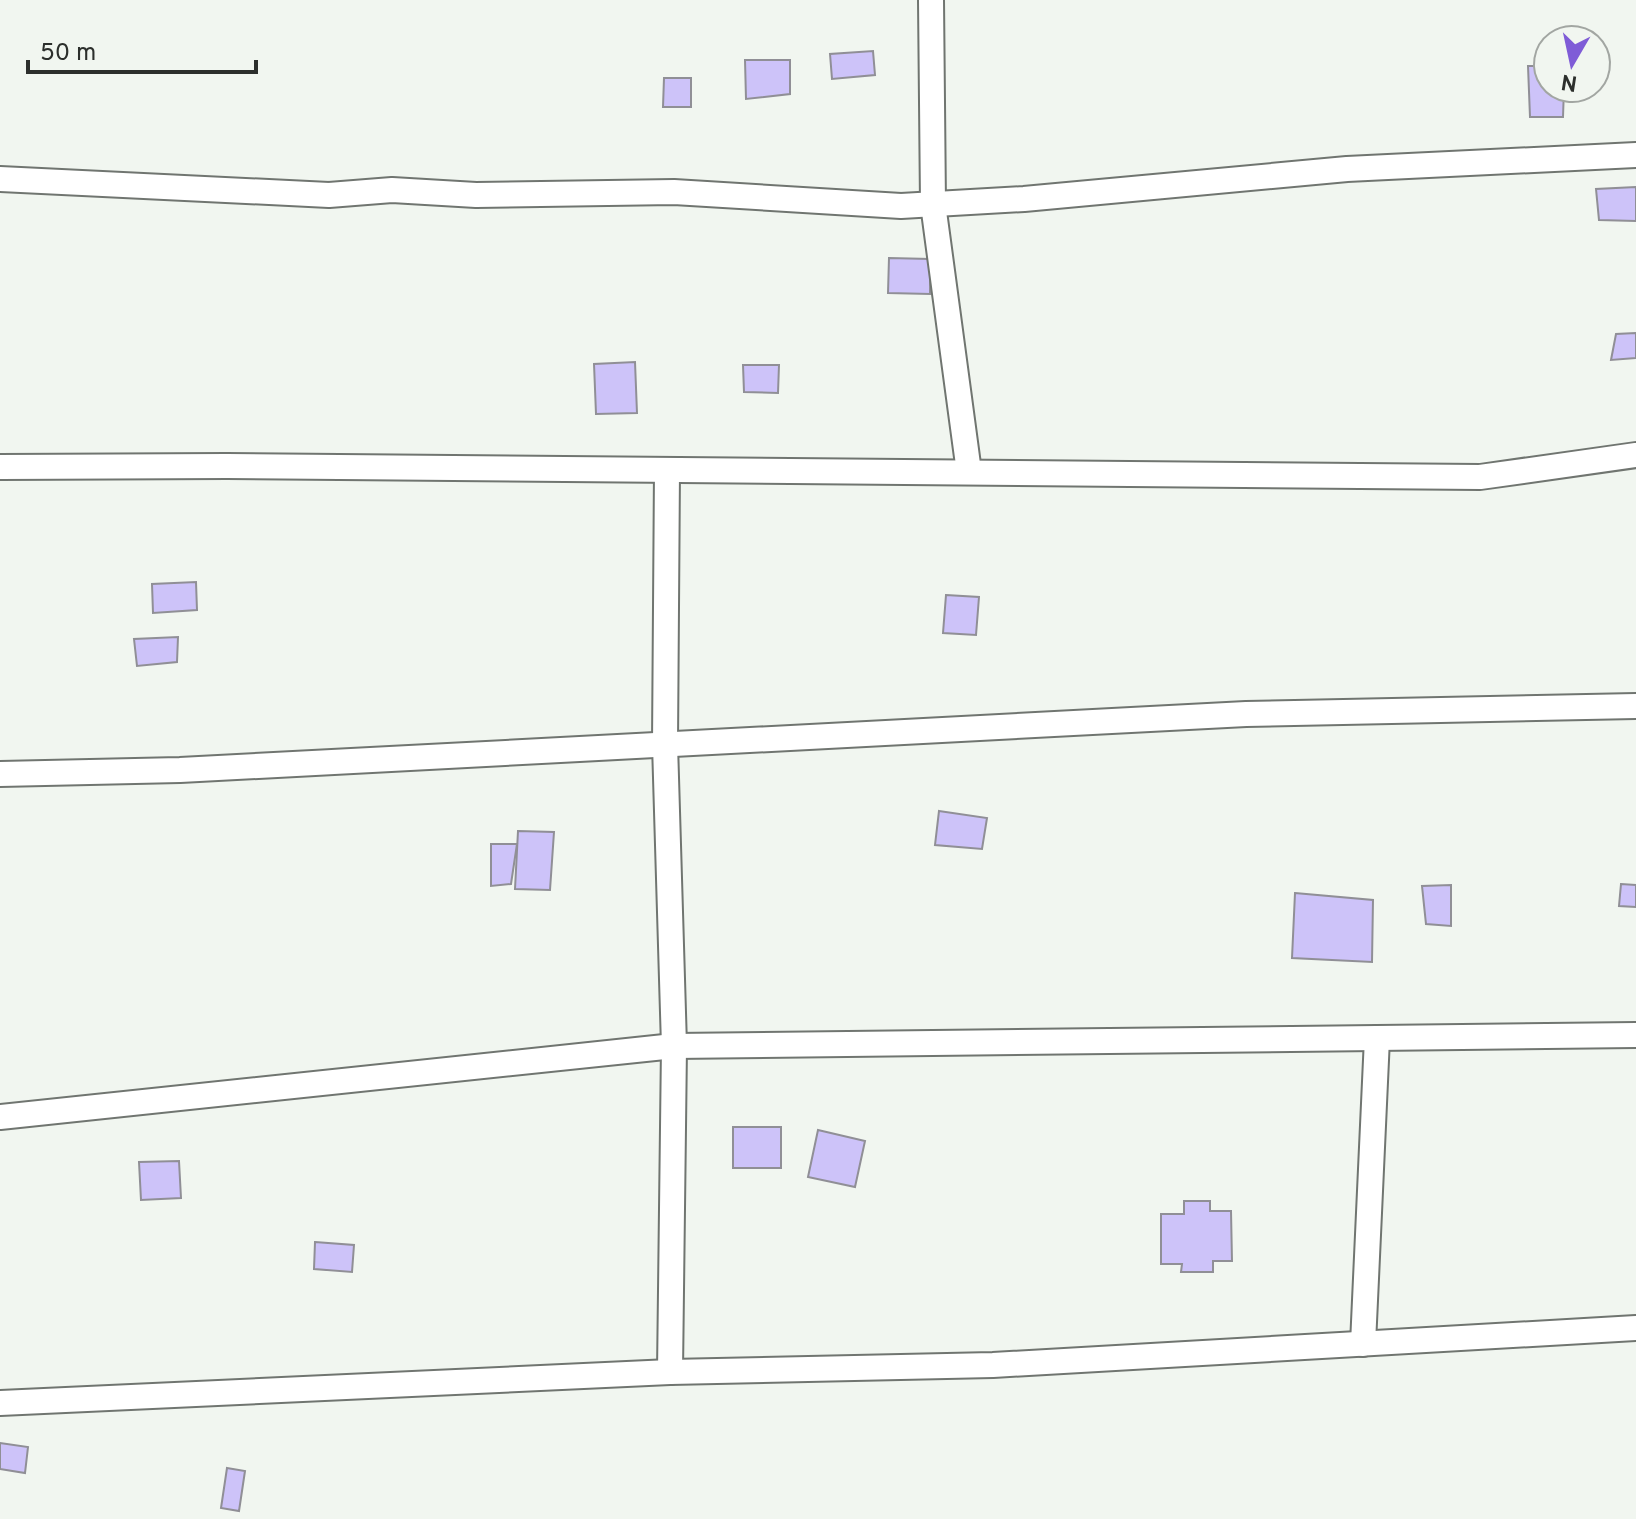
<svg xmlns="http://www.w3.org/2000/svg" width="1636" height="1519" font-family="Overpass,sans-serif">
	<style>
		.building { fill: #cdc3f9; stroke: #908f96; stroke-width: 2 }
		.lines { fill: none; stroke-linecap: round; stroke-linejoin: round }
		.minor-casing { stroke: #707570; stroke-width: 28 }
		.minor { stroke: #fff; stroke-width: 24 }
	</style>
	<rect width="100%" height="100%" fill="#f1f6f0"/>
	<g class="building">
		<polygon points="873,51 875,75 832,79 830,54"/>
		<polygon points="745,60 790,60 790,94 746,99"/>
		<polygon points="1528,66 1548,66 1548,88 1564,88 1563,117 1530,117"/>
		<polygon points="664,78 691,78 691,107 663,107"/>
		<polygon points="1636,187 1636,221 1599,220 1596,189"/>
		<polygon points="889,258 930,259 930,294 888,293"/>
		<polygon points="1636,333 1636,358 1611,360 1616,334"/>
		<polygon points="635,362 637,413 596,414 594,364"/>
		<polygon points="743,365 779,365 778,393 744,392"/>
		<polygon points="196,582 197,610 153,613 152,584"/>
		<polygon points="946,595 979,597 976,635 943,633"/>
		<polygon points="178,637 177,662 137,666 134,639"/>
		<polygon points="939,811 987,818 982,849 935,845"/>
		<polygon points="518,831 554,832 550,890 515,889"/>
		<polygon points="491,844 517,844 511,884 491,886"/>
		<polygon points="1621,884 1636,885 1636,907 1619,906"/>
		<polygon points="1451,885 1451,926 1426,924 1422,886"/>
		<polygon points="1295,893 1373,900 1372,962 1292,958"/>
		<rect x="733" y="1127" width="48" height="41"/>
		<polygon points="818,1130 865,1141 855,1187 808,1177"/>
		<polygon points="179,1161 181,1198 141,1200 139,1162"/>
		<polygon points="1184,1201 1210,1201 1210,1211 1231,1211 1232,1261 1213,1261 1213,1272 1181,1272 1182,1264 1161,1264 1161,1214 1184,1214"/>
		<polygon points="315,1242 354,1245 352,1272 314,1269"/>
		<polygon points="0,1443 28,1447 25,1473 0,1469"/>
		<polygon points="227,1468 245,1471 239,1511 221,1508"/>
	</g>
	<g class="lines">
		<g class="minor-casing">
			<g id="minor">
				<polyline points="931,0 933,204 969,472"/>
				<polyline points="0,179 329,195 392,190 476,195 674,192 901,206 1024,199 1347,169 1636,155"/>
				<polyline points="0,467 227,466 1480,477 1636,455"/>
				<polyline points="667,470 665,744 674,1046 670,1372"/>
				<polyline points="0,774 180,770 1246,714 1636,706"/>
				<polyline points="0,1117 674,1046 1636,1035"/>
				<polyline points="1363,1344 1377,1038"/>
				<polyline points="0,1403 670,1372 993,1365 1636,1328"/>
			</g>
		</g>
		<use href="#minor" class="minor"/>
	</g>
	<g transform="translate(1572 64) rotate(189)"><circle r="38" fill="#f1f6f0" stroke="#a2a6a2" stroke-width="2"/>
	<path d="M0-6L14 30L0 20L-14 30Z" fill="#7f5cd7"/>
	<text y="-12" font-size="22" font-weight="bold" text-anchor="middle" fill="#2c2f2c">N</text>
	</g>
	<path d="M28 60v12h228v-12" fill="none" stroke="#2c2f2c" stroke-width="4"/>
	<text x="40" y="60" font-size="24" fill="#2c2f2c" stroke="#f1f6f0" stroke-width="6" paint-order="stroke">50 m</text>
</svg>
